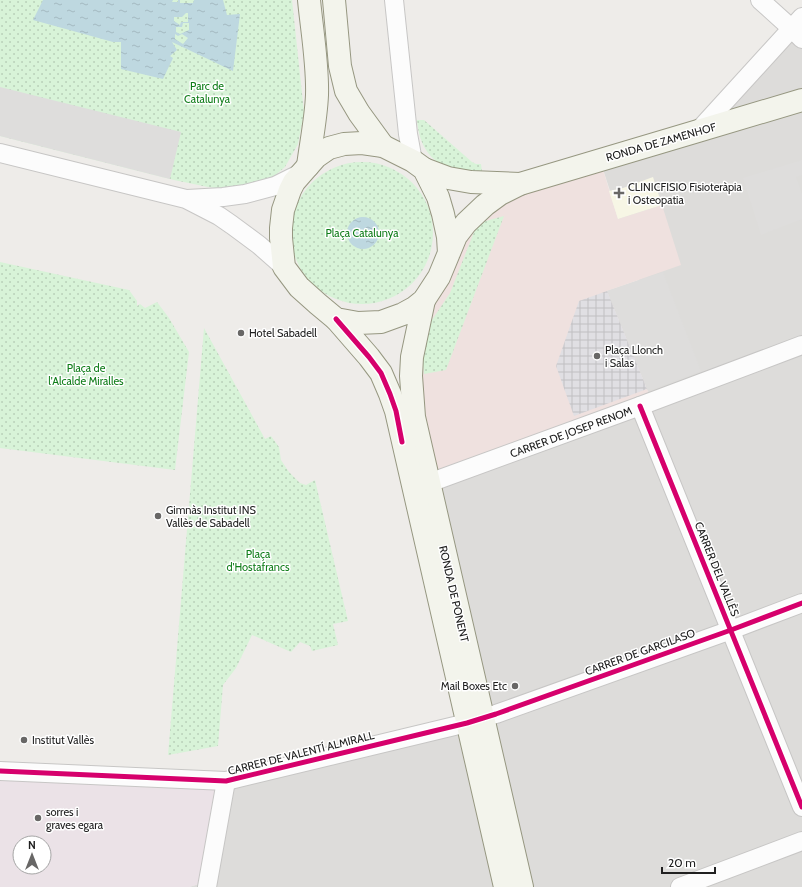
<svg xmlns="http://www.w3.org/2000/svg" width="802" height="887" font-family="Cabin,sans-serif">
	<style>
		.residential { fill: #dddcda }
		.commercial { fill: #efe1df }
		.industrial { fill: #ebe2e7; fill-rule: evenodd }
		.education { fill: #f7f6e5 }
		.park { fill: url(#park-dots) }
		.parking { fill: #dedddc }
		.plaza { fill: url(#plaza-grid) }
		.water { fill: url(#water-ripples); fill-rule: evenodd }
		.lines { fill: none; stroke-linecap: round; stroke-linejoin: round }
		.minor-casing { stroke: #c7c6c5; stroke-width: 20 }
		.secondary-casing { stroke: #969781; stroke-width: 24 }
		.minor { stroke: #fcfcfc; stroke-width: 18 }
		.secondary { stroke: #f3f4ec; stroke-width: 22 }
		.cycleway-casing { stroke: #fff; stroke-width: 8 }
		.cycleway { stroke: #d6006c; stroke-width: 5 }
		.poi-dot { fill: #686766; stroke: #fff; stroke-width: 1.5 }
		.labels { text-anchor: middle; stroke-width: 3; stroke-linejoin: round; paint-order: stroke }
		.park-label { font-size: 11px; fill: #0f7d19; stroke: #fff }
		.street-label { font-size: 11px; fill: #202020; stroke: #fff }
		.poi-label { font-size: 11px; fill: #202020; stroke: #fff; text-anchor: start }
	</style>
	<defs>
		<pattern id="park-dots" width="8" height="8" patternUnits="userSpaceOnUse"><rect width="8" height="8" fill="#d8f3d8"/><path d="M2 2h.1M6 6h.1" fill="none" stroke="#b9d0b9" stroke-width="1.8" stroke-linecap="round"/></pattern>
		<pattern id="plaza-grid" width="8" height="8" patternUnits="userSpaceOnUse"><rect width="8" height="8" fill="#e0dfe3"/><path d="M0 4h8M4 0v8" fill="none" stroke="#c0bfc2"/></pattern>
		<pattern id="water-ripples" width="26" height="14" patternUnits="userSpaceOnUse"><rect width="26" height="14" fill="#bed8e0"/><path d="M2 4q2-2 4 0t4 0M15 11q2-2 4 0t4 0" fill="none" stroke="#a3b9c0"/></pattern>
	</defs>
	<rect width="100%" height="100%" fill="#eeece9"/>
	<polygon class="residential" points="802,19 802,887 189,887 199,884 226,781 467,723 413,488 652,401 607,291 639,280 600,160 698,131"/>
	<polygon class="commercial" points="600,160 618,219 662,205 681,265 607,291 652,401 429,483 411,376 439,277 485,205"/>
	<path class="industrial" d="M0,774L226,781L199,884L189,887H0ZM20,843H44V867H20Z"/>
	<polygon class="education" points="653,177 662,205 618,219 609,191 623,188"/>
	<g class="park">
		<polygon points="0,0 292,0 304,112 298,144 285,167 265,184 237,191 208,187 174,180 0,136"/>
		<path d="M417,120H424L472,162L476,164H481L482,172C475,171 467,172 460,171C432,166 419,147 417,120Z"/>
		<circle cx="362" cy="233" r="71"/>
		<polygon points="504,216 446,370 424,374 422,356 430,323 450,293 474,232 482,222"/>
		<polygon points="0,262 129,290 137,301 137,306 140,304 145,308 157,302 169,318 189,352 175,470 0,448"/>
		<polygon points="204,328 265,439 271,436 279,447 281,460 289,472 300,483 306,485 315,480 348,621 333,624 338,645 312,651 310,646 300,642 291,652 252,635 236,668 223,685 218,746 168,755"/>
	</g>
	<g class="parking">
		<polygon points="0,87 181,132 170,179 0,136"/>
		<polygon points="802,160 802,175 796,177 802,194 802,219 761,235 743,178"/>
		<polygon points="663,272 701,371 648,391 607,291"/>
	</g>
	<polygon class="plaza" points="607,291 647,389 574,416 556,366 579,301"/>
	<g class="water">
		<path d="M43,0H173L172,2H178V0H180V3H193L194,0H223L227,15L240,14L233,71L172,42L177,50L170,56L173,58L163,79L121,69V42H113L33,20ZM186,13H188V22H181L180,25L174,21V17H182ZM183,23H189V30L180,34L176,32V27H182ZM175,34L178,36L182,34L188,38L183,44L175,39Z"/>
		<circle cx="363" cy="233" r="16"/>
	</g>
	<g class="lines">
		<g class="minor-casing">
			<g id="minor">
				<polyline points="394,0 408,134 413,161"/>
				<polyline points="760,0 791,28 802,39"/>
				<polyline points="698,131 802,17"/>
				<polyline points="0,153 186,199 219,216 232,225 259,245 284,267"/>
				<polyline points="187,199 223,197 245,194 275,186 301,173"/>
				<polyline points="640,406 802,807"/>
				<polyline points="429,483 640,406 802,345"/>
				<polyline points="0,771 226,781 467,723 496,714 731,630 802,603"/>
				<polyline points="207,887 226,781"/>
				<polyline points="680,887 802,841"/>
			</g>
		</g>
		<g class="secondary-casing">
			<g id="secondary">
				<polyline points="334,0 340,66 346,91 359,113 383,146"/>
				<path d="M308,166C311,142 316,119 317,95C318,65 312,31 309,0"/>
				<polyline points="424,169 448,178 471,182 520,184"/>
				<polyline points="449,253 448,237 443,214 438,197 424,169 413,161 383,146 362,143 344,144 329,148 316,157 308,166 294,182 290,190 283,210 281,228 281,238 284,267 299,287 318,304 336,319 358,323 381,322 403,314 414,308 424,300 439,277 456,236 466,223 485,205 500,194 520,184 698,131 802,100"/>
				<polyline points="424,300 412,357 411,376 414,417 522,887"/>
				<polyline points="336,319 369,357 381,373 390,394 396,411 505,887"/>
			</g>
		</g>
		<use href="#minor" class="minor"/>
		<use href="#secondary" class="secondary"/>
		<g class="cycleway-casing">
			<g id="cycleway">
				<polyline points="336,319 369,357 381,373 390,394 396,411 402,442"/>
				<polyline points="640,406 802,807"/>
				<polyline points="0,771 226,781 467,723 496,714 731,630 802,603"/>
			</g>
		</g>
		<use href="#cycleway" class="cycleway"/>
	</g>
	<g class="poi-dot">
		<path d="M617 187h4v4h4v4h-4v4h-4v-4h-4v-4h4z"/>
		<circle cx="241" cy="333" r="4"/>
		<circle cx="597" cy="356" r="4"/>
		<circle cx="158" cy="516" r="4"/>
		<circle cx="515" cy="686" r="4"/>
		<circle cx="24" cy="740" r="4"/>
		<circle cx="38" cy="818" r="4"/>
	</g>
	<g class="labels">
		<g class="park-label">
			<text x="207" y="90">Parc de<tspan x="207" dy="13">Catalunya</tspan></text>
			<text x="362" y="237">Plaça Catalunya</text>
			<text x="86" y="372">Plaça de<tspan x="86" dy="13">l'Alcalde Miralles</tspan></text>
			<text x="258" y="558">Plaça<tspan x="258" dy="13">d'Hostafrancs</tspan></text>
		</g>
		<g class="street-label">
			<text transform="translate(661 142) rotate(-16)" y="4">RONDA DE ZAMENHOF</text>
			<text transform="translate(571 432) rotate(-20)" y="4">CARRER DE JOSEP RENOM</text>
			<text transform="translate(717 569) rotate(68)" y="4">CARRER DEL VALLÈS</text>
			<text transform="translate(454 594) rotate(77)" y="4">RONDA DE PONENT</text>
			<text transform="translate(640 652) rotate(-20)" y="4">CARRER DE GARCILASO</text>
			<text transform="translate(301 753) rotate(-14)" y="4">CARRER DE VALENTÍ ALMIRALL</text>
		</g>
		<g class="poi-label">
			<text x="628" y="191">CLINICFISIO Fisioteràpia<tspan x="628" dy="13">i Osteopatia</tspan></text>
			<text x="249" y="337">Hotel Sabadell</text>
			<text x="605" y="354">Plaça Llonch<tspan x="605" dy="13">i Salas</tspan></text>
			<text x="166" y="514">Gimnàs Institut INS<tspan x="166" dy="13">Vallès de Sabadell</tspan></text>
			<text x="507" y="690" text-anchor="end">Mail Boxes Etc</text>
			<text x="32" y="744">Institut Vallès</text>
			<text x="46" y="816">sorres i<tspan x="46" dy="13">graves egara</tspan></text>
		</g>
	</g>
	<g transform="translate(32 855)"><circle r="19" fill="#ffffff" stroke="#a6a6a6"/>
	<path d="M0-3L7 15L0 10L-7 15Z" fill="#686766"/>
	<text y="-6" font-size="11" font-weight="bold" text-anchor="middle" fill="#202020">N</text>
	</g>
	<path d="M662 867v6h53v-6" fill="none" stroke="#202020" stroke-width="2"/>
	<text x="668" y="867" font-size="12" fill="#202020" stroke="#ffffff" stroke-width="3" paint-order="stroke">20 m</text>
</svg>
